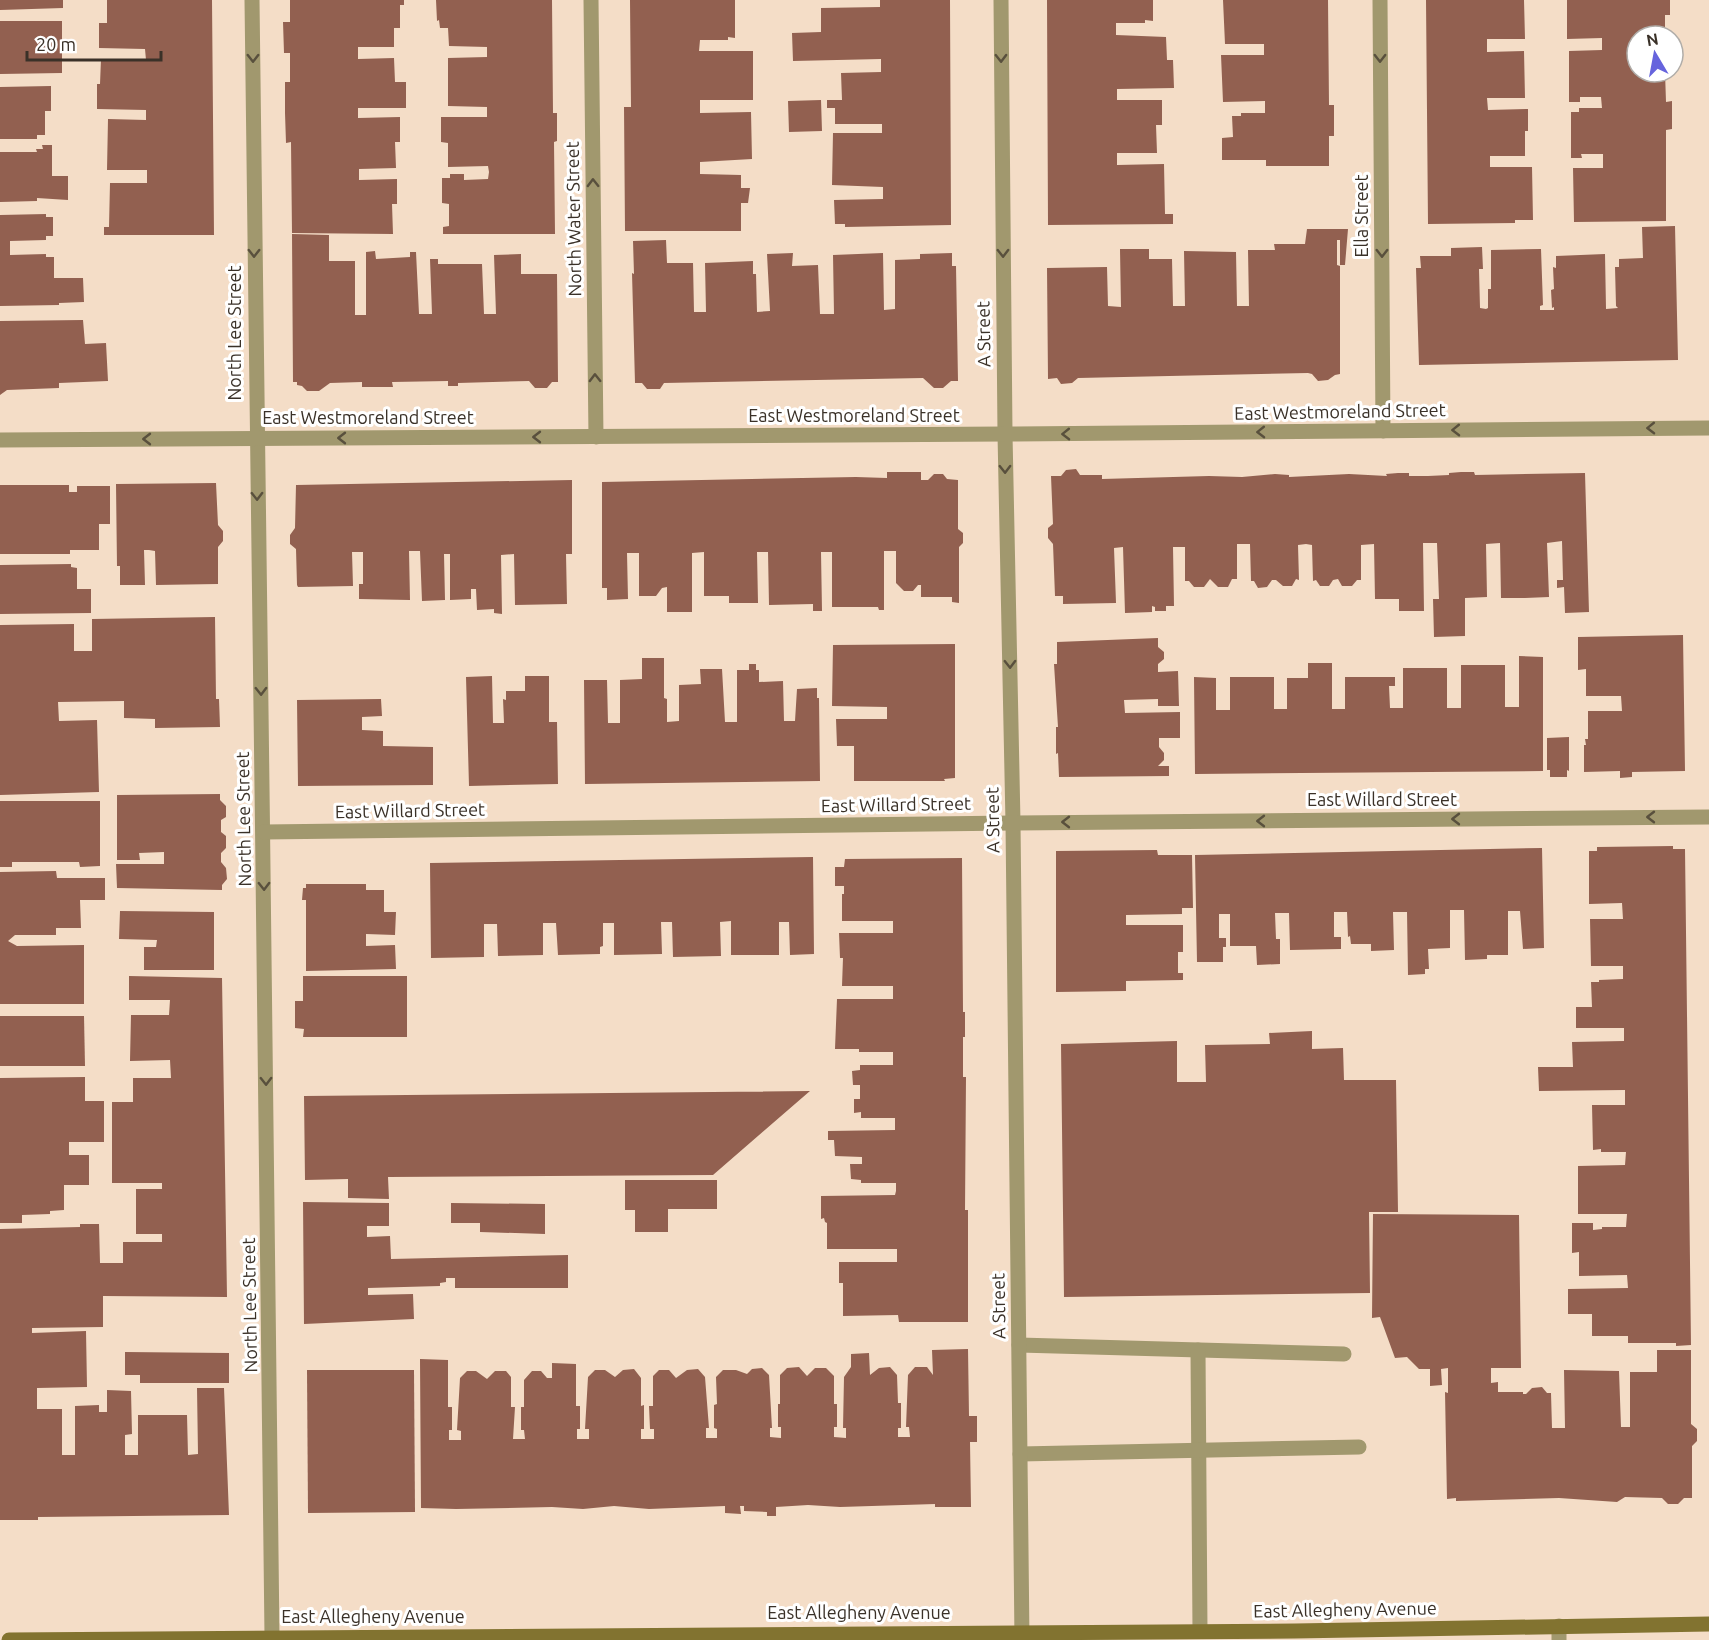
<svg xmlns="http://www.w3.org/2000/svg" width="1709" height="1640" font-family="Ubuntu,sans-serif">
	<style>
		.building { fill: #926050 }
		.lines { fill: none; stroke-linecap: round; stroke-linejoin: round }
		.lane { stroke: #a1986e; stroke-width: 15 }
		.street { stroke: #a1986e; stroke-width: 15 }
		.secondary { stroke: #827330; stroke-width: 15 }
		.oneway { stroke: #59503d }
		.labels { text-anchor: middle; stroke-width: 6; stroke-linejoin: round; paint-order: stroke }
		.street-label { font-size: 18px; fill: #3a3128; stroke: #fff }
	</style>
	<rect width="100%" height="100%" fill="#f4ddc7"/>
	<g class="building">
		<polygon points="0,0 63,0 63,8 0,10"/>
		<polygon points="107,0 212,0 214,235 104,235 104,227 109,227 110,183 147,183 147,170 107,170 108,119 146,120 146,110 97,109 97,84 100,84 101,59 146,60 145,49 99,48 99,23 107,23"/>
		<polygon points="290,0 404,0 404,5 400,5 400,28 394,28 394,47 358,47 358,59 394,58 395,82 406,82 406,108 358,108 358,118 400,117 400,142 395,142 396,168 359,169 359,180 397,179 397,204 392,204 393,234 292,233 291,142 286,143 285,113 285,82 290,82 290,53 284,53 283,22 290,22"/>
		<polygon points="436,0 552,0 553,113 557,113 557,141 554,142 555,234 443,234 443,227 449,226 449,204 442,203 442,178 450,178 450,174 464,174 464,180 488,179 489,172 488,166 448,167 448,143 441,142 441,117 487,117 487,107 448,106 448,58 487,57 487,47 449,46 448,28 440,28 439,20 437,21"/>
		<polygon points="630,0 735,0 735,38 728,37 728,40 700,40 699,51 753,51 753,100 700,100 700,113 751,112 752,159 700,162 700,174 741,175 741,188 750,188 748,203 741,203 741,231 625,231 624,107 631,107"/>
		<polygon points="880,0 950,0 951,225 845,227 845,224 835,224 834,200 883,199 883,187 832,185 833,133 882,133 882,124 835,124 835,108 827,108 827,100 842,100 841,73 881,72 881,59 793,61 792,33 821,32 821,8 880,7"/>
		<polygon points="1047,0 1153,0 1153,21 1145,20 1145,23 1116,23 1116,35 1166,37 1167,60 1173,60 1174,88 1117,89 1117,100 1162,100 1162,125 1156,125 1157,153 1117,153 1117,165 1164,164 1165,214 1173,214 1173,224 1048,225"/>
		<polygon points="1223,0 1328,0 1329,105 1334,105 1334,136 1329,136 1329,166 1266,166 1266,160 1222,160 1222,138 1233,137 1232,116 1241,116 1241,113 1265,113 1265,101 1223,102 1221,55 1264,55 1264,44 1225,44"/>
		<polygon points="1426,0 1524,0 1525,39 1487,39 1487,52 1524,51 1525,98 1487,98 1488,110 1528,109 1528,131 1525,131 1525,156 1490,156 1490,167 1532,167 1533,220 1515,220 1515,223 1428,224"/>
		<polygon points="1567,0 1670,0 1670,15 1665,15 1665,36 1637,36 1637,72 1665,72 1666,102 1672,101 1672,129 1666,130 1666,221 1574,222 1573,168 1603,168 1603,154 1581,154 1582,158 1571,158 1571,112 1579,112 1579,108 1602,108 1601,97 1580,97 1580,102 1569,102 1569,51 1602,50 1602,38 1567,39"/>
		<polygon points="0,21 62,21 62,73 0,74"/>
		<polygon points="51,86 51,111 45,111 45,135 37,135 37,139 0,139 0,87"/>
		<polygon points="821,100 822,131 789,132 788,101"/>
		<polygon points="42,145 52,145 52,176 68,176 68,200 37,198 37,201 0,202 0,152 37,152 36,149 43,149"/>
		<polygon points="46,214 46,217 53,217 53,236 46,236 46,240 10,241 10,255 46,254 46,257 54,257 54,278 83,278 84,302 59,303 59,305 0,306 0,215"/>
		<polygon points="1675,226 1678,360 1419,365 1416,268 1421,268 1420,256 1451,256 1451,248 1482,247 1483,269 1479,269 1480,308 1486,309 1488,308 1488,289 1491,289 1491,250 1541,249 1543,305 1540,306 1540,310 1554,310 1554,307 1552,308 1551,290 1554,289 1553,267 1556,268 1556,256 1605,254 1606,309 1618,308 1616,306 1615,267 1619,267 1619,259 1643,258 1642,227"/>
		<polygon points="1307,229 1348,229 1345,265 1340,265 1340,240 1337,240 1337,265 1340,266 1340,374 1335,375 1328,380 1318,381 1312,374 1308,373 1078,378 1072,383 1061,384 1057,378 1048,379 1047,268 1107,267 1108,306 1121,307 1120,249 1149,249 1149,259 1172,259 1173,306 1185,306 1184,251 1236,252 1237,306 1249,306 1248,250 1275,250 1274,244 1305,244"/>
		<polygon points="292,234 329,235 329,261 355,261 355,315 366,315 366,252 375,251 376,259 410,257 410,252 416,252 419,314 432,314 430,259 438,259 438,264 482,264 484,314 496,314 494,255 521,254 521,274 557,274 558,382 552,382 547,388 535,388 529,381 458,383 458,386 448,386 448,381 392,382 393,387 362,387 362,382 330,383 319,391 307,391 302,386 297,385 297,382 293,382"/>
		<polygon points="666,240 667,263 693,263 694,312 706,312 705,263 753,261 753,274 756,274 757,312 770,311 767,254 793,253 792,266 818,265 820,314 834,314 833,255 883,253 884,310 895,309 895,260 920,259 920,254 952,253 952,266 956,266 958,381 951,381 943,388 934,388 923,378 664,383 660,389 647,389 642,383 635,383 632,273 634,274 633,241"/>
		<polygon points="83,320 85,344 106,343 108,381 59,383 59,388 7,390 0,395 0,321"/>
		<polygon points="1076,469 1080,475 1102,475 1102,479 1209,476 1242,477 1275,474 1289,475 1289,477 1349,474 1387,476 1386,474 1398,473 1409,473 1409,476 1428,476 1449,475 1449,473 1461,472 1474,472 1475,475 1585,473 1589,612 1565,613 1564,587 1557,588 1557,580 1563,580 1562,541 1547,543 1549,597 1525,598 1501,598 1500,543 1486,544 1487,597 1465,598 1465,636 1434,637 1433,599 1439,599 1437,543 1423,543 1424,611 1399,611 1399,599 1375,599 1374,544 1361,545 1361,580 1357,580 1352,586 1342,586 1338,579 1333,580 1329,586 1320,586 1316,580 1313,581 1312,545 1306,544 1298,545 1299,580 1296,579 1292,586 1283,586 1276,580 1272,580 1267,587 1258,588 1254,581 1251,581 1250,544 1237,544 1237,579 1232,579 1228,587 1218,587 1210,579 1204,587 1194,587 1189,581 1185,581 1185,547 1173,547 1174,606 1166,606 1166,611 1155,611 1155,607 1152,606 1152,612 1125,613 1123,547 1114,548 1116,603 1063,604 1063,596 1055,596 1053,544 1048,538 1048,528 1053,524 1051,476 1061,476 1066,470"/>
		<polygon points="887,472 921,472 921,480 928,480 934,474 943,474 947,479 958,480 958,529 963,533 963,543 959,547 959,603 952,602 952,597 921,597 921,585 918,585 913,591 904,591 896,583 896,551 884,551 884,610 879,610 878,607 832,607 832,552 821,552 822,611 813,611 813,604 769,605 768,552 757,552 758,603 729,603 729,596 704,596 704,552 692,553 692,612 667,612 667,587 662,588 656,596 639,596 639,553 627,553 628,599 607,600 607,588 602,588 602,482 856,477 887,478"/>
		<polygon points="572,480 572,554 566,554 567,604 515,605 514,554 501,555 502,614 494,613 494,609 477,610 476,589 471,589 471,599 450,600 450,554 444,554 445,600 422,601 420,551 409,551 410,600 359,599 359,584 363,584 363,552 352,552 353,586 298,587 297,585 296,549 290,544 290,535 295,528 296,485"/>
		<polygon points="216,483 218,525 223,531 223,541 218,547 218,584 156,585 155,551 149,550 144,550 145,585 120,585 120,566 117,566 116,484"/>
		<polygon points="0,485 69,485 69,492 77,492 77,486 110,486 110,524 99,524 99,550 70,550 70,554 0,554"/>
		<polygon points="71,564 71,567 77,568 77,589 91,589 91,613 0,614 0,565"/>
		<polygon points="215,617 216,699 219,699 220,727 155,728 155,719 124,718 124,701 58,702 59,721 97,720 99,792 0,795 0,625 74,624 74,651 92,651 92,619"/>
		<polygon points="1683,635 1685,771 1632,772 1632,777 1620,778 1620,771 1584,772 1584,745 1586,745 1585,739 1588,739 1588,711 1622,711 1621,696 1586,696 1586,669 1578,670 1578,637"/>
		<polygon points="1158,638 1158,647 1164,652 1164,659 1158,664 1158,672 1178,671 1179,706 1158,706 1158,699 1124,700 1125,713 1180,712 1180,738 1159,738 1159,747 1164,753 1164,760 1158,766 1169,766 1169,776 1059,777 1058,753 1056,754 1056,727 1058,727 1054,664 1057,664 1057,642"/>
		<polygon points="955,644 955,778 944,779 945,781 854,781 854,746 837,746 836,719 887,719 887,707 832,706 833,645"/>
		<polygon points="1519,656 1543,657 1543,771 1195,774 1194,677 1216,678 1216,710 1230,710 1230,677 1274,677 1274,709 1287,709 1287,678 1308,678 1308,663 1332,663 1332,709 1345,709 1345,677 1395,677 1395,686 1389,686 1390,708 1403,708 1403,668 1447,668 1447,708 1461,708 1461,665 1505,665 1505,707 1519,707"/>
		<polygon points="642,658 664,658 664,698 667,699 667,722 679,721 679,685 701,684 700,669 722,669 725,722 737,722 737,670 749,670 749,664 756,664 756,670 759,670 759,682 783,681 784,721 795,721 797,689 817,688 817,698 819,698 820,781 585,784 584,680 607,680 608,723 620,723 620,680 642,679"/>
		<polygon points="492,676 493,723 504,723 503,699 506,700 506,691 525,691 525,676 549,676 549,722 557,722 558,784 469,786 466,677"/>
		<polygon points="381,699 382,716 362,717 362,730 383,731 383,746 433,747 433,785 298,786 297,700"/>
		<polygon points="1569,737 1569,771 1567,770 1567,777 1550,777 1550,770 1547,770 1547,738"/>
		<polygon points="220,794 220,800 226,806 226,817 221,820 221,832 226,836 226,848 221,853 221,862 226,868 227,879 222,885 222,890 117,888 116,864 164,864 164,852 139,853 140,860 117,860 117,795"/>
		<polygon points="0,801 100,801 100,866 80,867 79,862 12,862 12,867 0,867"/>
		<polygon points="1673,846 1673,849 1685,849 1691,1345 1676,1346 1676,1343 1628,1343 1628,1336 1592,1336 1592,1314 1568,1314 1568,1289 1628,1288 1627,1275 1579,1276 1579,1252 1572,1253 1572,1223 1593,1223 1593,1230 1602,1229 1602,1227 1626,1227 1627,1214 1578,1214 1578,1166 1625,1165 1626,1152 1601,1152 1601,1149 1593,1150 1592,1105 1625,1105 1625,1090 1539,1091 1538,1067 1573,1067 1572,1042 1624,1041 1624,1028 1576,1028 1576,1007 1592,1007 1591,982 1599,982 1599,980 1623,979 1623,966 1591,966 1590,919 1623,919 1622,903 1589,904 1589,851 1597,851 1597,847"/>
		<polygon points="1542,848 1544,948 1523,949 1520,911 1508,911 1508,955 1487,955 1487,959 1465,960 1464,910 1450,910 1450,948 1428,949 1429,969 1425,969 1425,974 1408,975 1407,912 1393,912 1394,950 1371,951 1371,944 1351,944 1350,936 1348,937 1347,912 1334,912 1334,937 1341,937 1341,949 1290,950 1289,913 1275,913 1276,939 1280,939 1280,964 1257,965 1256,946 1230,946 1230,914 1219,914 1219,938 1226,938 1226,947 1223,947 1223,962 1197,962 1195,855"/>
		<polygon points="1157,850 1158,855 1192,855 1193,908 1182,908 1182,914 1126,915 1126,925 1183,925 1183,952 1178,952 1178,973 1183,973 1183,980 1126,981 1126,991 1056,992 1056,851"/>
		<polygon points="813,857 814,954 790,955 789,922 779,922 779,955 731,955 731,921 720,922 721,956 673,957 672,922 661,922 662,954 614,955 614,923 603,923 603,946 600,947 600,954 558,955 556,923 543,923 543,955 498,956 497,924 484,924 484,957 431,958 430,863"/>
		<polygon points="962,858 963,1012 965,1012 965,1037 963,1037 963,1077 966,1077 965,1210 968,1210 968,1322 899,1322 898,1315 843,1316 843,1283 839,1283 839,1262 897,1262 897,1249 827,1249 827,1223 825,1222 824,1218 821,1219 821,1196 895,1195 896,1191 896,1183 861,1183 861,1180 851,1179 850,1164 862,1164 862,1157 835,1156 834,1140 828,1140 828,1131 895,1130 895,1118 861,1118 861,1112 854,1113 854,1099 860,1099 860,1085 853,1085 852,1071 860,1070 860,1065 893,1065 893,1052 859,1052 859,1049 835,1049 837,999 893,999 893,986 842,986 843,958 840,958 839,933 893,933 893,921 842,921 842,894 844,894 844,886 835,886 835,867 844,867 845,859"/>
		<polygon points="56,871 57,878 105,878 105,900 80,900 81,928 56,928 56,935 15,935 8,941 17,946 84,945 84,1004 0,1004 0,872"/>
		<polygon points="306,884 366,884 366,890 384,890 384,912 396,912 395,935 366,934 366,946 395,945 396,969 306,971 306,900 302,900 303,888 306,888"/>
		<polygon points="120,911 214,912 214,970 144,970 144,947 156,947 157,940 119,939"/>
		<polygon points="129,976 222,978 227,1297 103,1296 103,1327 32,1328 32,1333 86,1331 87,1387 37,1388 37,1409 62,1409 62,1455 75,1455 75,1406 99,1405 99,1412 107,1412 107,1390 131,1391 132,1434 125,1435 125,1455 138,1455 138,1415 187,1415 188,1455 198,1454 197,1388 224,1388 229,1515 38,1517 38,1520 0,1520 0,1229 80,1227 80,1224 99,1224 100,1263 123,1263 123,1242 162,1242 162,1234 136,1234 136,1189 162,1189 162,1183 112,1183 112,1102 133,1102 133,1078 171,1078 170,1060 130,1061 131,1015 169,1015 170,1000 129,1000"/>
		<polygon points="303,976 407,976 407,1037 303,1037 304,1029 295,1028 295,1001 303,1001"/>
		<polygon points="0,1016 84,1016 85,1066 0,1066"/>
		<polygon points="1312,1031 1312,1049 1343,1048 1344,1080 1396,1080 1398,1212 1369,1212 1370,1293 1064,1297 1061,1044 1177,1041 1177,1082 1206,1082 1205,1045 1270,1044 1269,1033"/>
		<polygon points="85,1077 85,1101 104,1101 104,1142 69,1142 69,1155 89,1155 89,1185 64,1185 64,1210 50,1211 50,1214 22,1215 22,1223 0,1223 0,1078"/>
		<polygon points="810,1091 713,1175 388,1177 389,1199 348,1198 348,1179 305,1180 304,1096"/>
		<polygon points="625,1180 717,1180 717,1209 668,1209 668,1232 635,1232 635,1210 625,1210"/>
		<polygon points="303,1202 389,1203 389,1226 367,1226 367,1237 390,1236 391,1259 568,1255 568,1288 455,1288 455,1278 446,1278 446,1282 440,1283 440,1286 368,1288 368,1295 413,1294 414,1319 304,1324"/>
		<polygon points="451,1203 545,1204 545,1234 480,1232 480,1223 451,1223"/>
		<polygon points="1373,1214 1519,1215 1521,1368 1491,1368 1491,1383 1498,1382 1498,1392 1523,1392 1523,1394 1526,1394 1532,1388 1542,1387 1547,1393 1551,1393 1552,1428 1565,1428 1564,1370 1619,1371 1621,1427 1630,1427 1630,1372 1657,1372 1657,1350 1691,1350 1691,1424 1697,1429 1697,1441 1692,1446 1692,1498 1684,1498 1678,1504 1668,1504 1662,1498 1625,1497 1617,1502 1559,1498 1456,1501 1456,1498 1447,1499 1445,1392 1448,1393 1448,1368 1441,1369 1442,1385 1430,1386 1430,1369 1419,1369 1407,1357 1395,1358 1380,1317 1372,1318"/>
		<polygon points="968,1349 969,1416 977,1416 977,1442 970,1442 971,1507 935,1507 935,1504 840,1507 808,1505 776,1507 776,1516 767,1516 767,1512 744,1511 744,1506 740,1506 741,1514 725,1513 725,1506 649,1509 614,1506 583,1509 552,1507 456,1509 421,1508 420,1359 448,1360 448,1407 452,1407 452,1430 449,1430 449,1440 461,1440 461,1431 457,1430 460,1378 467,1371 476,1371 487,1379 495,1371 506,1371 511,1377 511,1407 515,1407 513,1439 525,1439 524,1430 521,1430 521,1407 524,1407 524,1380 532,1371 541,1371 547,1378 552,1378 552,1363 576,1364 576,1406 580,1406 580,1429 577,1429 577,1439 589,1439 589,1429 585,1429 588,1377 595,1370 605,1370 615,1377 623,1370 634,1369 641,1378 641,1406 644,1405 644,1429 641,1429 641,1439 654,1439 654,1429 650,1429 649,1406 653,1406 653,1376 659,1370 669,1370 676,1378 687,1370 698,1369 705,1377 709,1428 706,1428 706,1438 717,1438 717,1429 714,1428 714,1405 717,1404 716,1377 723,1370 736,1370 747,1374 752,1369 762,1368 769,1375 772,1428 770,1428 770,1437 781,1438 781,1427 778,1427 778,1404 780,1404 780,1375 787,1368 799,1367 807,1376 815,1368 826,1368 834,1376 834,1404 837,1404 837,1427 834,1427 834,1437 846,1438 846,1428 843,1428 844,1377 851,1367 851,1354 869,1353 870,1375 879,1368 890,1367 897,1375 898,1403 901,1403 901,1428 898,1428 898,1437 910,1437 909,1427 906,1427 908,1375 915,1367 927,1367 933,1375 932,1350"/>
		<polygon points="125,1352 229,1353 229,1383 140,1383 140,1375 125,1375"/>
		<polygon points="307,1370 414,1370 415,1512 308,1513"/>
	</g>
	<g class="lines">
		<g class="lane">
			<polyline points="1019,1345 1344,1354"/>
			<polyline points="1198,1350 1200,1631"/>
			<polyline points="1020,1454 1359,1447"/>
		</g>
		<g class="street">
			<path d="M252,0C257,546 268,1091 272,1637"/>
			<polyline points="591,0 596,437"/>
			<polyline points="1001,0 1005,434 1013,823 1022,1640"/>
			<polyline points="1380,0 1383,431"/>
			<polyline points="0,440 1005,434 1709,428"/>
			<polyline points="264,832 1013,823 1709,817"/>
			<polyline points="1559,1626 1559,1640"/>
		</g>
		<polyline class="secondary" points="9,1640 1295,1631 1709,1624"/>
	</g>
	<defs><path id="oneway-chevron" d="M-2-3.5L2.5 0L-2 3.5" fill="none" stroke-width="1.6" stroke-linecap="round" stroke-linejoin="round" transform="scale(1.5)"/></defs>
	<g class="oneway">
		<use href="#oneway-chevron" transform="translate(253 58) rotate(90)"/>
		<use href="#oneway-chevron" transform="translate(1001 58) rotate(89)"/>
		<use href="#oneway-chevron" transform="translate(1380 58) rotate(90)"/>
		<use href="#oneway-chevron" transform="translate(593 183) rotate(-91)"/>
		<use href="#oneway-chevron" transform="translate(254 253) rotate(90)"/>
		<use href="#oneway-chevron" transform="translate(1003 253) rotate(89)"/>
		<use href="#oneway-chevron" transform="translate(1382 253) rotate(90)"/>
		<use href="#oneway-chevron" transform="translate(595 378) rotate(-91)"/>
		<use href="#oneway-chevron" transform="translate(1651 428) rotate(179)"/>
		<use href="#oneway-chevron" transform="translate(1456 430) rotate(179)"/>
		<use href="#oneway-chevron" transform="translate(1261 432) rotate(179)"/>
		<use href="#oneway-chevron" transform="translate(1066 434) rotate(179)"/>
		<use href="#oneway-chevron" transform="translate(537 437) rotate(180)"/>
		<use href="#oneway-chevron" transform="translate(342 438) rotate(180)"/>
		<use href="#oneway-chevron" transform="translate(147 439) rotate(180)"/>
		<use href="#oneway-chevron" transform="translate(1005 469) rotate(89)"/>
		<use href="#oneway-chevron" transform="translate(257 496) rotate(89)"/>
		<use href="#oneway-chevron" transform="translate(1010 664) rotate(89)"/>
		<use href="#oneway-chevron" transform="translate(261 691) rotate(89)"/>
		<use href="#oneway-chevron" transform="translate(1651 817) rotate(180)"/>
		<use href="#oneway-chevron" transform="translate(1456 819) rotate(180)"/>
		<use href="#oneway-chevron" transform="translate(1261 821) rotate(180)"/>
		<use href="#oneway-chevron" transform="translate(1066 822) rotate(180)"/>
		<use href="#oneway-chevron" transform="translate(264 886) rotate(89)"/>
		<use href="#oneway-chevron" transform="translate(266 1081) rotate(89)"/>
	</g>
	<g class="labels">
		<g class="street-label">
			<text transform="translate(1362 216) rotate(-90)" y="6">Ella Street</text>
			<text transform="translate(574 219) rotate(-91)" y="6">North Water Street</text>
			<text transform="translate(235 333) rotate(-90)" y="6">North Lee Street</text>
			<text transform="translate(984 334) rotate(-91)" y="6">A Street</text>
			<text transform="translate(1340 412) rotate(-1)" y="6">East Westmoreland Street</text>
			<text x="854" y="422">East Westmoreland Street</text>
			<text x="368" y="424">East Westmoreland Street</text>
			<text x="1382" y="806">East Willard Street</text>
			<text transform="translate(896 805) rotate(-1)" y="6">East Willard Street</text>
			<text transform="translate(410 811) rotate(-1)" y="6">East Willard Street</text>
			<text transform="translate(244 819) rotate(-91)" y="6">North Lee Street</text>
			<text transform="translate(993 820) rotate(-91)" y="6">A Street</text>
			<text transform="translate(250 1305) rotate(-91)" y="6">North Lee Street</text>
			<text transform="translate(999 1306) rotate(-91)" y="6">A Street</text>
			<text transform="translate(1345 1610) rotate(-1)" y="6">East Allegheny Avenue</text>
			<text x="859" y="1619">East Allegheny Avenue</text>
			<text x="373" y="1623">East Allegheny Avenue</text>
		</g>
	</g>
	<g transform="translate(1655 54) rotate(350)"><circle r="28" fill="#ffffff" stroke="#b0ada9" stroke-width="1.5"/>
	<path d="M0-4.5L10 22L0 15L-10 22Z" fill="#6664dd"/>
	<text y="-9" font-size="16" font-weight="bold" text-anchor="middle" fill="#3a3128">N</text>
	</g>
	<path d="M27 51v9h134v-9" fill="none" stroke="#3a3128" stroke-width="3"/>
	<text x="36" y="51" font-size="18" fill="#3a3128" stroke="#ffffff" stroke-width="4.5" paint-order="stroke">20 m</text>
</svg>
